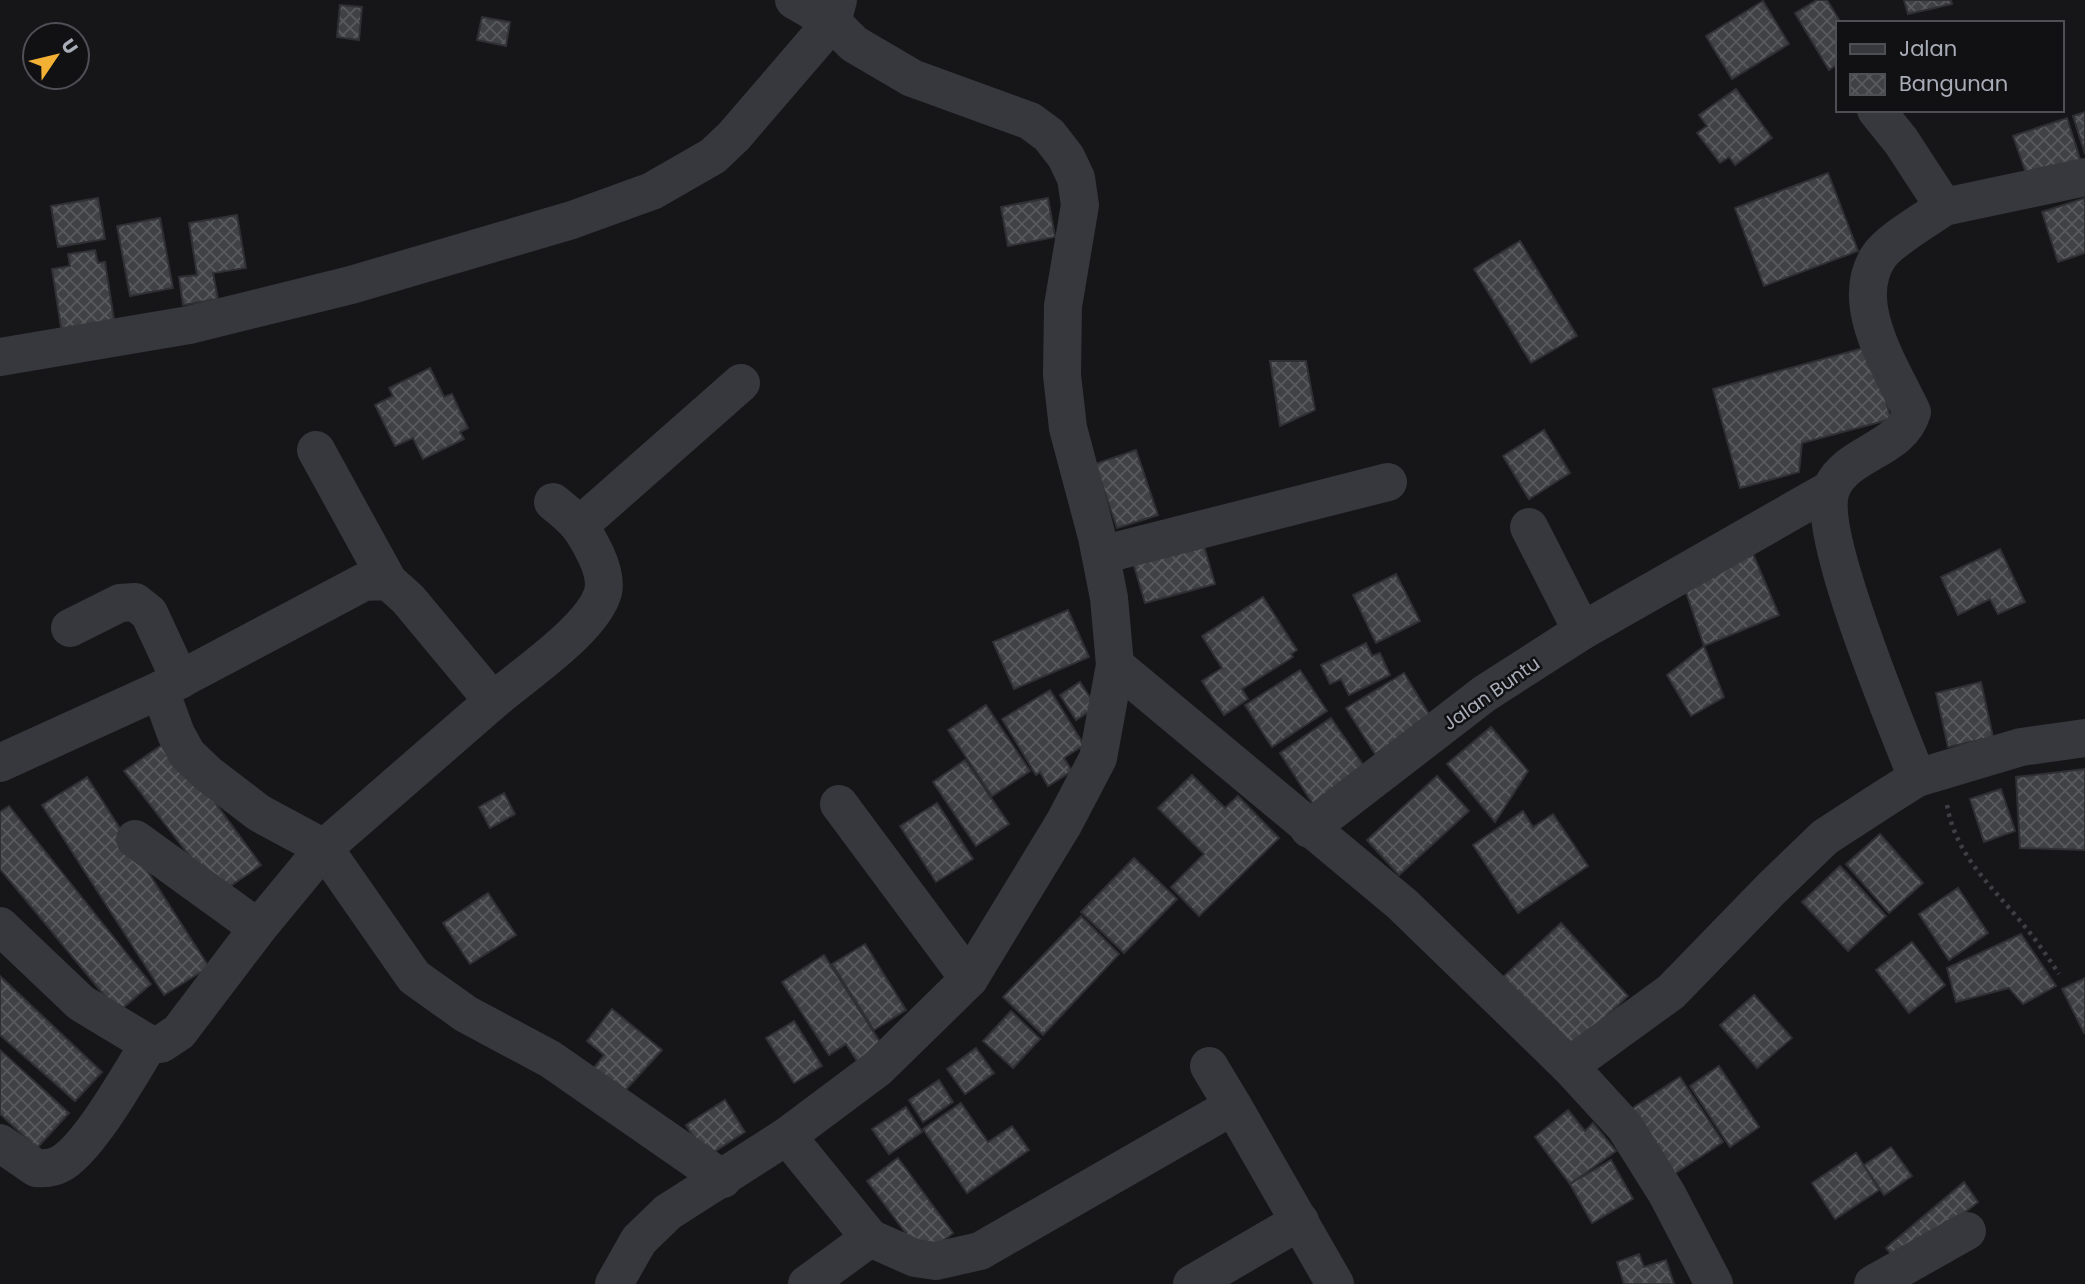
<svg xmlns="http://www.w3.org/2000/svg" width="2085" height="1284" font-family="Poppins,sans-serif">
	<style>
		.building { fill: url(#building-cross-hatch); stroke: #303034; stroke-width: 2 }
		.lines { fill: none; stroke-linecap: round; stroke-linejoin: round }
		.path { stroke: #3d3f44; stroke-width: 4.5; stroke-dasharray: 3.5 5; stroke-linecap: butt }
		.minor { stroke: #37383d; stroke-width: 38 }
		.labels { text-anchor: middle; stroke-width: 5; stroke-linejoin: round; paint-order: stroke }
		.street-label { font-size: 19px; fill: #a8adb8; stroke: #111113 }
	</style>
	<defs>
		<pattern id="building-cross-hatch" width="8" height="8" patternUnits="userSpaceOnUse" patternTransform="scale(1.75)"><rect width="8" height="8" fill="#404145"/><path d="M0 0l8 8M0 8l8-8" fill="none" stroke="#595a5e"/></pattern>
	</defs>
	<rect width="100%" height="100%" fill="#161618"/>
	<g class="building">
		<polygon points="1817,0 1827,0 1841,23 1838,23 1838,64 1829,70 1795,13"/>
		<polygon points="1904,0 1951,0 1952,4 1908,14"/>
		<polygon points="1763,1 1789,44 1732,79 1706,36"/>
		<polygon points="340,5 362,7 359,40 337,37"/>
		<polygon points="482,17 510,22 506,46 477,40"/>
		<polygon points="1736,89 1772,138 1735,165 1729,157 1720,163 1697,133 1707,126 1699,115"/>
		<polygon points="2085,112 2085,154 2073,116"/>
		<polygon points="2067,118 2081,162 2028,179 2013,136"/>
		<polygon points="1828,173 1858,251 1764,286 1735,208"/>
		<polygon points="98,198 105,239 58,247 51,206"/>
		<polygon points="1048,198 1055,237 1008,246 1001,207"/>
		<polygon points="2085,198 2085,253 2058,262 2042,212"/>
		<polygon points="237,215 246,268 213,273 218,299 183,305 179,277 197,275 189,223"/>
		<polygon points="160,218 173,288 130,296 117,226"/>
		<polygon points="1520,241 1577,336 1531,363 1474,269"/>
		<polygon points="95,250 98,263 105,262 115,326 62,334 52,269 70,266 68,254"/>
		<polygon points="1871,346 1891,419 1802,443 1799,472 1740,488 1713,389"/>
		<polygon points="1270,361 1306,361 1315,410 1280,426"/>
		<polygon points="430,368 444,397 452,394 468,428 460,432 464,439 423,459 413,438 395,446 375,405 393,396 389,388"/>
		<polygon points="1544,430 1570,473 1529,499 1503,456"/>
		<polygon points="1136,450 1158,515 1117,528 1095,464"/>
		<polygon points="1202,539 1215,584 1145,603 1132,559"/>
		<polygon points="1750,547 1779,615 1704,646 1684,586"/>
		<polygon points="2000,549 2025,602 1998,614 1990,599 1958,615 1941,577"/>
		<polygon points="1396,574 1420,621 1376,643 1353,595"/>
		<polygon points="1263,597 1297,650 1291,654 1293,657 1242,689 1248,699 1224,715 1202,681 1222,668 1202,636"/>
		<polygon points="1068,610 1089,657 1014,689 993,642"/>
		<polygon points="1366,643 1372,656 1380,653 1390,675 1349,695 1341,679 1330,684 1321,665"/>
		<polygon points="1704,646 1724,697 1691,716 1667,675"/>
		<polygon points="1300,670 1327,711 1272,747 1245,705"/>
		<polygon points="1404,673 1432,719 1375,754 1346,708"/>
		<polygon points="1080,682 1096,707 1076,720 1060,695"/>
		<polygon points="1981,682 1993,737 1948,747 1936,693"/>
		<polygon points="1050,690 1084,745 1064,758 1072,771 1048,786 1040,772 1036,775 1002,719"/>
		<polygon points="986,705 1030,771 992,796 948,730"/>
		<polygon points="1331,718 1366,769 1313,804 1280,753"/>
		<polygon points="1491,727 1528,771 1495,822 1447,764"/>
		<polygon points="169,740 261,865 219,894 124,771"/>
		<polygon points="965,760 1009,824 976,846 933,782"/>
		<polygon points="2085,769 2085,850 2020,848 2016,777"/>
		<polygon points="1192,775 1225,808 1238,796 1279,838 1199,916 1171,887 1204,854 1158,808"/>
		<polygon points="1437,776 1469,811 1399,875 1367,840"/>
		<polygon points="87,777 209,967 164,995 42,805"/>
		<polygon points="2001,789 2015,831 1984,842 1970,799"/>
		<polygon points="504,793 515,814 490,828 479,807"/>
		<polygon points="937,803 973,859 936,882 900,826"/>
		<polygon points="9,806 151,984 118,1012 0,869 0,812"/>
		<polygon points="1523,811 1533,827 1553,814 1588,866 1518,913 1473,845"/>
		<polygon points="1880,834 1923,883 1889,913 1846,864"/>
		<polygon points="1134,858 1177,899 1124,953 1081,912"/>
		<polygon points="1840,866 1886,916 1848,951 1802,902"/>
		<polygon points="1958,888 1988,933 1949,960 1919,914"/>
		<polygon points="488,893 516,935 470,964 443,923"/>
		<polygon points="1081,916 1119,954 1043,1035 1003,997"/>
		<polygon points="1561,923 1628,996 1570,1050 1503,977"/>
		<polygon points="2021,934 2056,986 2023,1004 2009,988 1956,1002 1947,968"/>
		<polygon points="1912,942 1945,985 1909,1013 1876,970"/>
		<polygon points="865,944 906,1010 874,1030 832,964"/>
		<polygon points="824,955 889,1056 864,1072 846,1044 829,1055 782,982"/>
		<polygon points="0,976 102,1072 75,1101 0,1035"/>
		<polygon points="2085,978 2085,1033 2084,1033 2062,989"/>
		<polygon points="1754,995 1792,1038 1757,1068 1720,1025"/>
		<polygon points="612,1009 662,1050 622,1094 592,1070 604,1055 587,1041"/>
		<polygon points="1011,1011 1040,1039 1013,1068 983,1041"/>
		<polygon points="794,1021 822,1066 794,1083 766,1038"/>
		<polygon points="976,1048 994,1073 965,1094 947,1069"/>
		<polygon points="0,1050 69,1113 37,1148 0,1114"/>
		<polygon points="1719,1066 1759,1127 1730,1147 1690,1086"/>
		<polygon points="1680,1077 1723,1142 1671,1176 1628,1111"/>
		<polygon points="939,1080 953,1102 923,1122 909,1100"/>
		<polygon points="725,1100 745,1132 706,1157 686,1125"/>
		<polygon points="961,1103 988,1142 1012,1126 1029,1150 967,1193 923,1129"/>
		<polygon points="906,1107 922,1132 889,1154 872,1129"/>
		<polygon points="1568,1110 1585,1131 1593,1123 1616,1151 1570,1184 1535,1137"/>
		<polygon points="1891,1147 1912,1176 1884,1195 1864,1165"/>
		<polygon points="1856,1153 1879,1190 1835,1219 1812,1183"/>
		<polygon points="898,1158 953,1233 923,1256 867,1181"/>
		<polygon points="1611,1160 1633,1199 1592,1223 1570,1184"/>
		<polygon points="1964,1182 1978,1202 1899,1264 1886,1248"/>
		<polygon points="1639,1254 1644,1267 1666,1260 1674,1284 1624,1284 1617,1262"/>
	</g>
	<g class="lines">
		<path class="path" d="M1947,805C1956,856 1990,884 2021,922C2035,938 2047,956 2059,974"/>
		<g class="minor">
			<polyline points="1876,110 1901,141 1944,207 2085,177"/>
			<polyline points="0,357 189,325 351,285 572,220 652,191 713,156 734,136 832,22 794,0"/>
			<polyline points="316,450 388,581"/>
			<path d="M553,502C576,520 583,528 596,555C601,566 606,580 603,592C593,629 523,675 493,701L408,599L388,581L364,582L160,690L176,734L187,754L208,774L259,813L324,848L414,977L466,1014L550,1059L723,1179"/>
			<polyline points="581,524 741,383"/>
			<polyline points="1101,555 1388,482"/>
			<polyline points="70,628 120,603 135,602 149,613 180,680"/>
			<polyline points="1582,631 1831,489"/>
			<polyline points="1115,665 1402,904 1569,1066 1625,1127 1667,1194 1714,1284"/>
			<polyline points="0,763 160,690"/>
			<path d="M1917,778C1898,728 1813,530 1832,487C1848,452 1901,450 1912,412C1892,369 1847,303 1879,256C1890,240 1927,219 1944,207"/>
			<polyline points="839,804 969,979"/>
			<polyline points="1309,829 1484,694 1582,631 1529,527"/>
			<polyline points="135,839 258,928"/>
			<polyline points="0,926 81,1003 149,1044 161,1044 179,1032 258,928 324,848 493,701"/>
			<polyline points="1569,1066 1671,992 1772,888 1825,837 1882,800 1917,778 2021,747 2085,738"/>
			<polyline points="1233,1106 1335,1284"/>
			<polyline points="787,1136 870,1238 915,1258 936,1261 980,1251 1233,1106 1209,1066"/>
			<path d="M0,1143L36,1168C45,1169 54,1168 62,1163C91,1145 129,1075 149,1044"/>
			<polyline points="614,1284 639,1240 668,1212 787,1136 878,1068 969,979 1064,823 1098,758 1115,665 1109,598 1097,537 1068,428 1062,375 1063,306 1080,205 1076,178 1066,157 1049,135 1030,121 912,78 854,44 832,22 838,0"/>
			<polyline points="807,1284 870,1238"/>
			<polyline points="1192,1284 1300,1221"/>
			<polyline points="1873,1284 1967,1231"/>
		</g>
	</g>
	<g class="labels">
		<g class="street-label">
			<text transform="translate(1491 693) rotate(-35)" y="7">Jalan Buntu</text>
		</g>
	</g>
	<rect x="1836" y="21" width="228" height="91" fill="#111113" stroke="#4d4f55" stroke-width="2"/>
	<rect x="1850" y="44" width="35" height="10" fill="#37383d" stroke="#4d4f55" stroke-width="2"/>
	<text x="1899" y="56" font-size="21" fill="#a8adb8">Jalan</text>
	<rect x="1850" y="74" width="35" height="21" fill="url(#building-cross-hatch)" stroke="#4d4f55" stroke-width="2"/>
	<text x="1899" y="91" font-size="21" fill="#a8adb8">Bangunan</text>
	<g transform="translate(56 56) rotate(55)"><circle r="33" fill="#111113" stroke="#4d4f55" stroke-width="2"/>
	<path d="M0-5L12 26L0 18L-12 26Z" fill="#f2b134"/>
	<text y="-10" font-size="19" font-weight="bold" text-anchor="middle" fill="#a8adb8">U</text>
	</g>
</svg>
